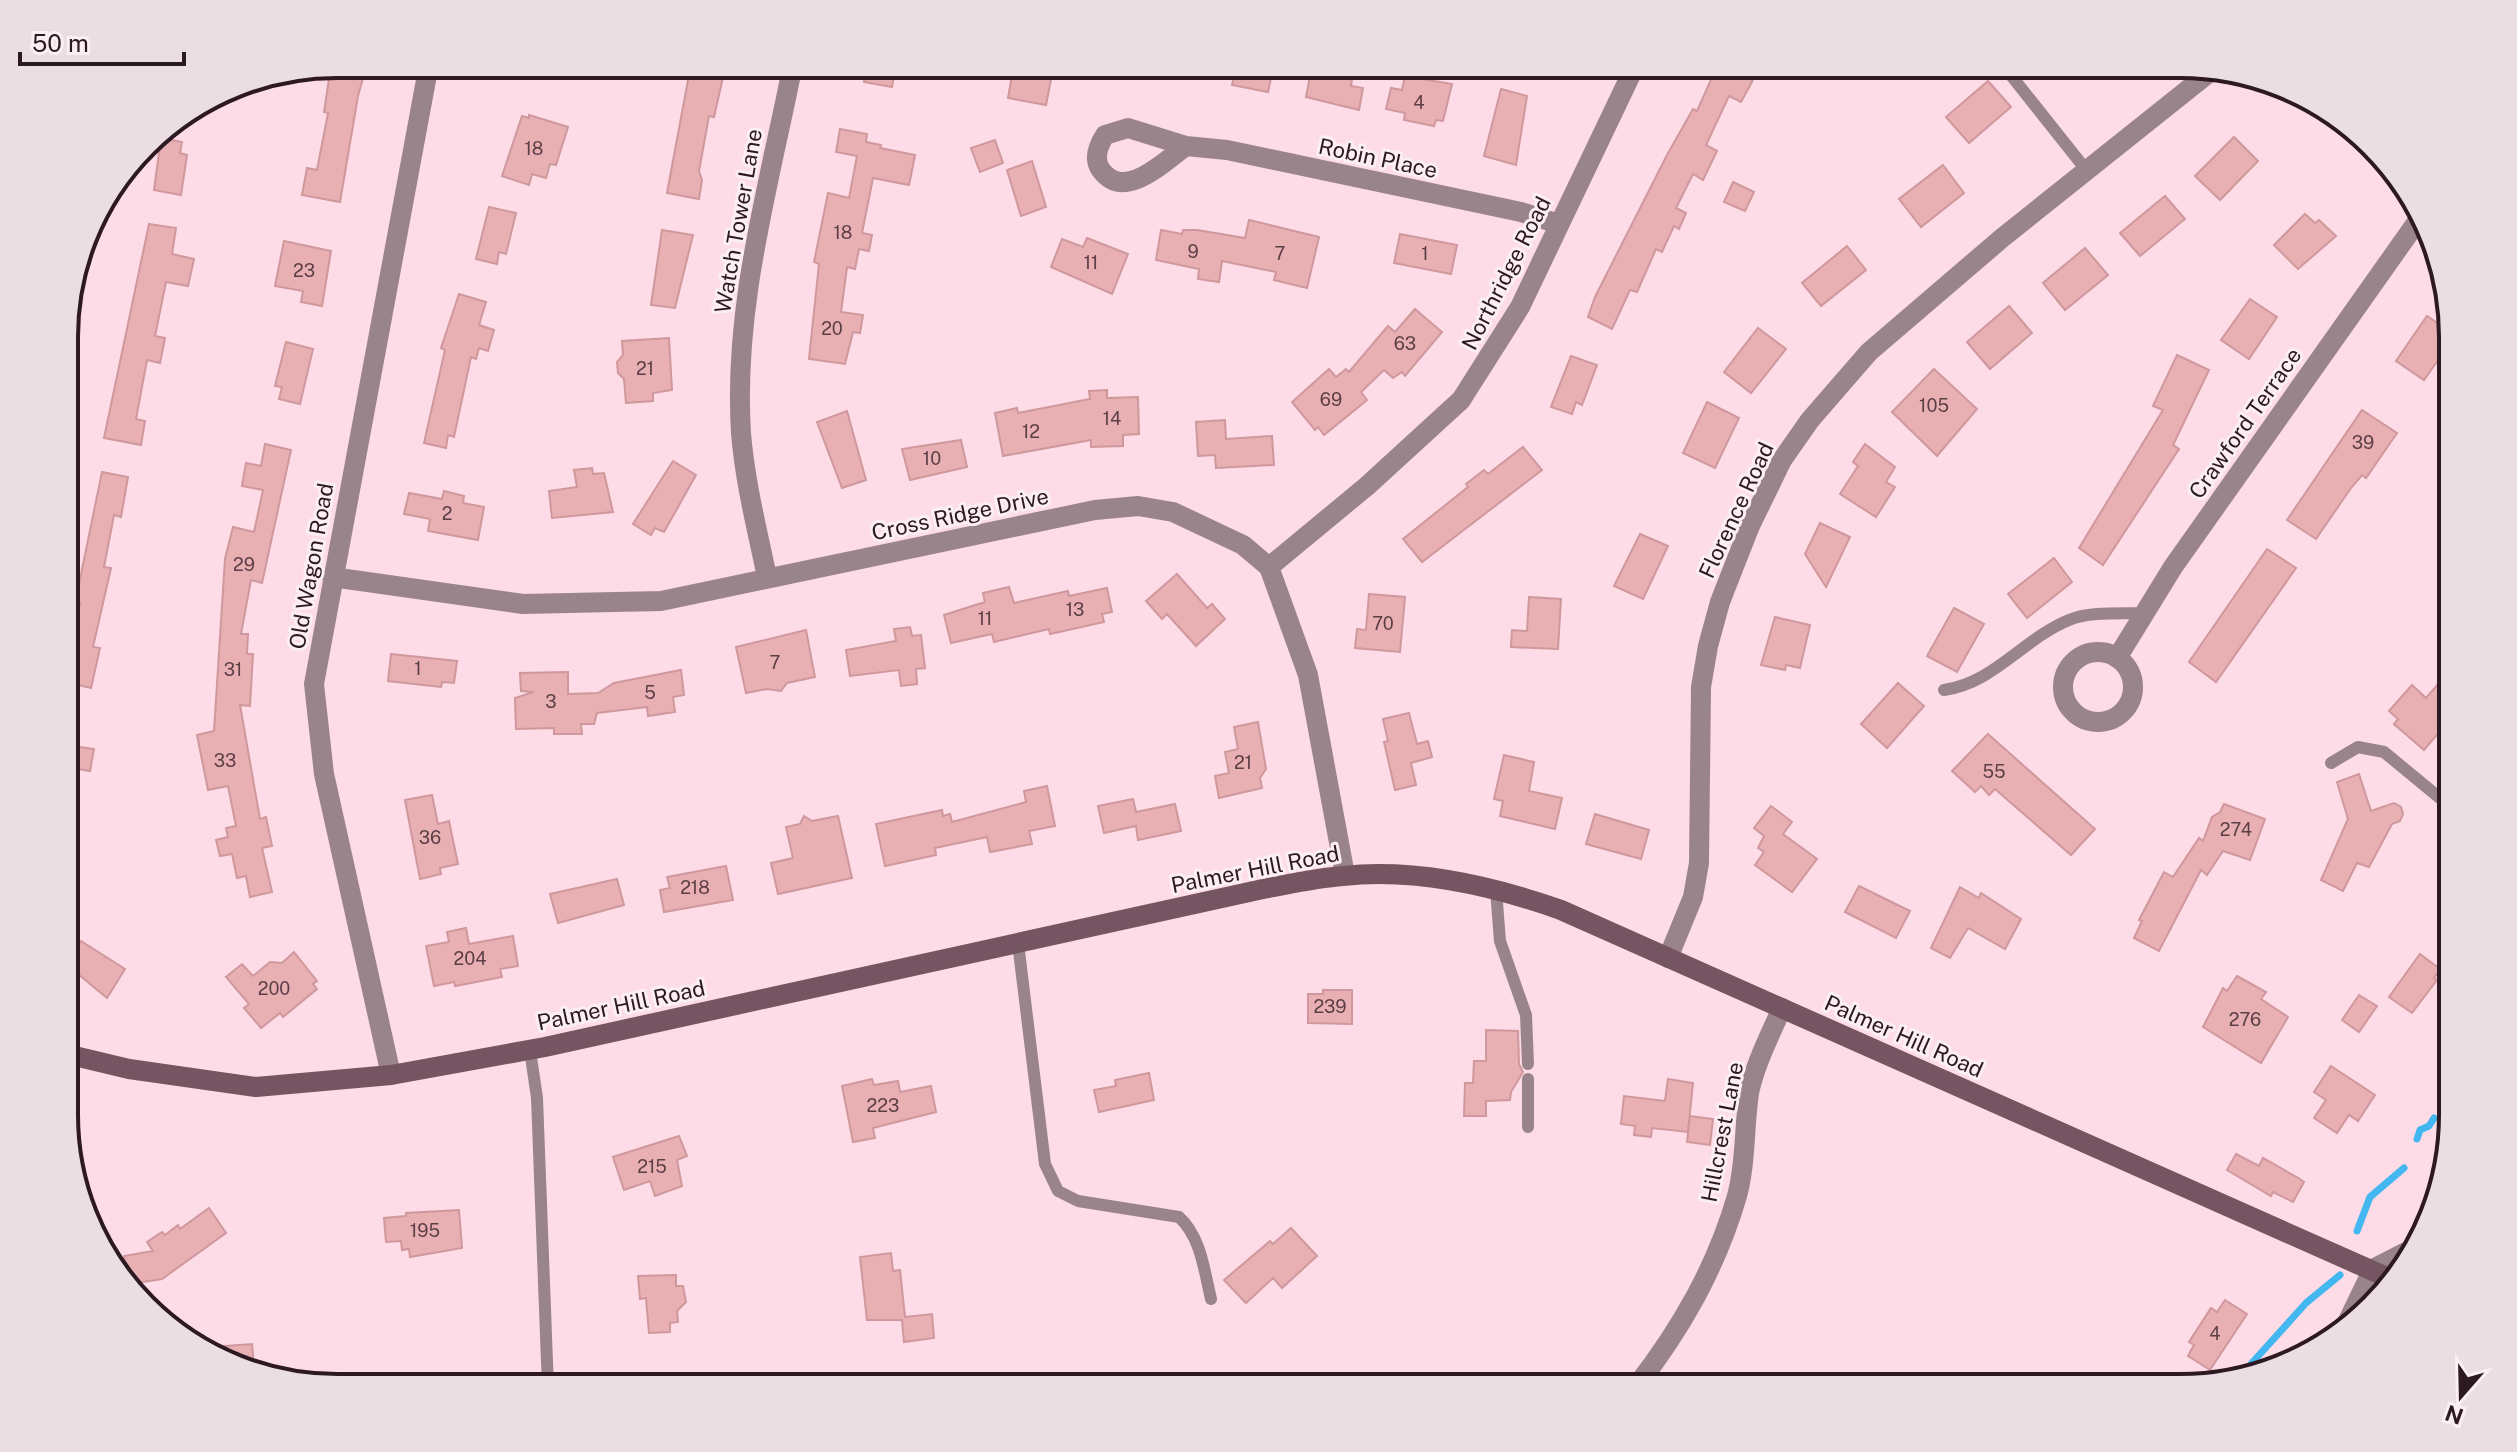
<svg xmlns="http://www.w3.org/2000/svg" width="2517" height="1452" font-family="'Public Sans',sans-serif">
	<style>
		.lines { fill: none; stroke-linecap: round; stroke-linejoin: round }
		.stream { stroke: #43b7ef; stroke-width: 7 }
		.building { fill: #e9b0b4; stroke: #cf989c; stroke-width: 2 }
		.service { stroke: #9a848c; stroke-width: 12 }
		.minor { stroke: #9a848c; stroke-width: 20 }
		.secondary { stroke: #755561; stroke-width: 20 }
		.labels { text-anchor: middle; stroke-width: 6; stroke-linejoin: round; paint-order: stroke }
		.number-label { font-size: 18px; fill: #5c3f46 }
		.street-label { font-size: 22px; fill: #2d1921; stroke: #fbeff3 }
		.rim { fill: none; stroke: #2d1921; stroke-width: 4 }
	</style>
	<rect width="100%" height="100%" fill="#fddbe7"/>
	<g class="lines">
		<g class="stream">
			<polyline points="2441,1103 2452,1084"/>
			<polyline points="2417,1139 2420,1130 2429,1126 2434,1118"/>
			<polyline points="2357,1231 2370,1197 2404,1168"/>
			<polyline points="2251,1364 2306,1303 2340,1275"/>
		</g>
	</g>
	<g class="building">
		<polygon points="367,64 358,96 340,202 302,195 307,168 317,170 328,113 324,112 331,65"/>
		<polygon points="691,64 726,64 714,117 709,116 699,171 702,180 699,199 667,193"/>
		<polygon points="867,64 896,64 892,87 864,82"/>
		<polygon points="1014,64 1054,64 1046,105 1008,98"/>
		<polygon points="1237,64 1274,64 1268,92 1232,85"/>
		<polygon points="1718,64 1749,64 1744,76 1753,80 1741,102 1729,96 1706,145 1717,151 1703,180 1693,174 1676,208 1686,213 1679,229 1674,226 1662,252 1656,249 1637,292 1630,290 1612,329 1588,317 1595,297 1667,155 1693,109 1697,111"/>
		<polygon points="1311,71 1352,79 1351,86 1363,88 1359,110 1306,97"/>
		<polygon points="1405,76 1452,84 1443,121 1436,120 1434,126 1404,120 1405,113 1386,109 1391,88 1402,90"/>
		<polygon points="1988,81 2011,107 1969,143 1946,117"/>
		<polygon points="1501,89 1527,96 1516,165 1484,156"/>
		<polygon points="529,115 568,127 556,165 550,164 546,178 532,174 529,185 502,176 522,116 529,118"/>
		<polygon points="840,129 867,134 866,142 881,145 880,148 915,155 909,185 873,178 862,233 872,235 869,251 859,249 855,269 847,267 841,312 863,315 860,333 853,332 845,364 809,359 819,264 814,262 828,193 849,198 857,156 836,152"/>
		<polygon points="2234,137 2258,161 2220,200 2195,176"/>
		<polygon points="161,138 182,142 180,153 187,155 181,195 154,190"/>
		<polygon points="995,140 1003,163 980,172 971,148"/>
		<polygon points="1032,161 1046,207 1021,216 1007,170"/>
		<polygon points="1943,165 1964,193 1921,227 1899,199"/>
		<polygon points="1733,182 1754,192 1745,211 1724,202"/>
		<polygon points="2165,196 2185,219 2140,256 2120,233"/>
		<polygon points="489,207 516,213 506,254 499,252 497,264 476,259"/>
		<polygon points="2305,214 2315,223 2319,220 2336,236 2298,269 2274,245"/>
		<polygon points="1249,220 1319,237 1307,288 1274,280 1276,272 1222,261 1219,282 1198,279 1199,269 1156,260 1161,230 1182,234 1183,230 1197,230 1245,238"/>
		<polygon points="149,224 176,228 172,254 194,259 188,286 166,282 155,336 165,338 160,363 147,360 136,419 145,421 141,445 104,438"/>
		<polygon points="662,230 693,235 675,308 651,305"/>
		<polygon points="1400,234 1457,245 1451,274 1394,263"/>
		<polygon points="1087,238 1128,254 1112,294 1051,267 1062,239 1083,247"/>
		<polygon points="284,241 331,251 322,306 301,302 303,291 275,286"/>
		<polygon points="1847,246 1866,270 1821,306 1802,283"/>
		<polygon points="2085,248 2108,275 2065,310 2043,283"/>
		<polygon points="459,294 486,302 479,325 494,330 488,351 479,348 476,359 471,357 454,437 448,435 446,448 424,443 445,350 441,348"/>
		<polygon points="2250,299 2277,317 2249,359 2221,340"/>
		<polygon points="2009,306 2032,333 1990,369 1967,342"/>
		<polygon points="1415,309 1442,332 1405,376 1402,372 1393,378 1384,370 1361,392 1367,400 1324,435 1318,427 1315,430 1292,402 1329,369 1336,377 1346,369 1349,372 1388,326 1395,332"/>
		<polygon points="2427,316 2452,333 2452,340 2424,380 2396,361"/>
		<polygon points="1758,328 1786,349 1751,393 1724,372"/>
		<polygon points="669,338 672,390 653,393 653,401 626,403 624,379 618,373 617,362 623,355 622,341"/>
		<polygon points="286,342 313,349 300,404 279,399 282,387 275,386"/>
		<polygon points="2177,355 2209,370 2173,445 2179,449 2103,565 2079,548 2163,410 2153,406"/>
		<polygon points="1571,356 1597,365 1582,405 1576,402 1572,414 1551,407"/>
		<polygon points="1934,369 1977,409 1937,456 1892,412"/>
		<polygon points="1107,390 1107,398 1138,397 1139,434 1123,435 1123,446 1091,447 1091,440 1003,456 995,413 1017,408 1018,413 1090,399 1089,391"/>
		<polygon points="1707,402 1739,418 1715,468 1683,453"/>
		<polygon points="2362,410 2397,433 2366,478 2362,475 2351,488 2316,539 2287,520"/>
		<polygon points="847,411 866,480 842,488 817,422"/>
		<polygon points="1225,420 1226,439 1272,436 1274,465 1216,468 1215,455 1198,456 1196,422"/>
		<polygon points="961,440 967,467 910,480 902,449"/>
		<polygon points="265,444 291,450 262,583 251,580 241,634 248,634 247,654 253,654 250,706 240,705 260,819 266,817 272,846 262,848 272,892 250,897 246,876 237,878 232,854 220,856 216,840 228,837 226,828 236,826 228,786 208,790 197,735 214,731 225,559 233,527 254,532 263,490 242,486 246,463 261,466"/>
		<polygon points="1865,444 1895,467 1886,482 1895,487 1876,517 1840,494 1858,466 1853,462"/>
		<polygon points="1523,447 1542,470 1422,562 1403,539 1468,487 1466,484 1484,470 1488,474"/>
		<polygon points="673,461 696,475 664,532 655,528 651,535 633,524"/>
		<polygon points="592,468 593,474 604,473 613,512 552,518 549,491 577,487 574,470"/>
		<polygon points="102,472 128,477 121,517 114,515 104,567 111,568 93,647 100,648 91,688 66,682 66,670 80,603 77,603 79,584"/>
		<polygon points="444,491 464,496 463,503 484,507 478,540 428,531 430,519 404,514 409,493 442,499"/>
		<polygon points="1820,523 1850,537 1826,587 1805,554"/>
		<polygon points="1640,534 1668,546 1643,599 1614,586"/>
		<polygon points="2267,549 2296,568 2216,682 2189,662"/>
		<polygon points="2054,558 2072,582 2027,618 2008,594"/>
		<polygon points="1177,574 1207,608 1212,604 1225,619 1196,646 1167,614 1162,619 1146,601"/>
		<polygon points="1009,587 1014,603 1068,591 1069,596 1107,588 1112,612 1102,614 1104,622 1050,634 1049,629 994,642 992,634 951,643 944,615 985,602 983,593"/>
		<polygon points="1369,594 1405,597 1400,652 1355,648 1357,629 1366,630"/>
		<polygon points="1529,597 1561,599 1558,649 1511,647 1512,630 1527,631"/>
		<polygon points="1954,608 1984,624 1957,672 1927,656"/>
		<polygon points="1775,617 1810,625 1800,668 1786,665 1785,670 1761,665"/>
		<polygon points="910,627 912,636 921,635 925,668 916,669 917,684 901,686 899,670 850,676 846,650 896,641 894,629"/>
		<polygon points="806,630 815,677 787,683 781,691 767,689 746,693 736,647"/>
		<polygon points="391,654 457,661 454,683 442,682 441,687 388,681"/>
		<polygon points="2452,668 2452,717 2424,750 2394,724 2398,719 2389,711 2412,685 2426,698"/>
		<polygon points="681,670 684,695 673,697 675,712 648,716 647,707 597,713 594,724 581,724 582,734 554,734 554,728 516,729 515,698 534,692 521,691 520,673 568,672 568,694 598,693 614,683"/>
		<polygon points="1898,683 1924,706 1887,748 1861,724"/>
		<polygon points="1409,713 1417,744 1428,741 1432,757 1411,763 1416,785 1395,790 1384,742 1388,741 1383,719"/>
		<polygon points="1258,722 1266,769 1260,778 1262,788 1219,798 1215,776 1229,773 1225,752 1238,749 1234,727"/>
		<polygon points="1988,734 2095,829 2071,855 1995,789 1989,795 1981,786 1975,792 1952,771"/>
		<polygon points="66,745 94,749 90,771 66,767"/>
		<polygon points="1504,755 1534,762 1529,791 1562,798 1555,829 1500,816 1503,801 1494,799"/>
		<polygon points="2359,774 2371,811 2394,803 2401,807 2403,814 2400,821 2392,824 2369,867 2357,863 2343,891 2321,880 2348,819 2337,782"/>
		<polygon points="1047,786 1055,826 1029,831 1032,844 990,852 987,837 935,848 936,855 885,866 876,824 942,810 943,816 950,814 952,822 1026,802 1024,791"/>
		<polygon points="432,795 438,824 449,821 458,864 440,868 441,874 420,879 405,800"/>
		<polygon points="1133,799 1136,812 1175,804 1181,831 1138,840 1136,826 1104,833 1098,806"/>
		<polygon points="2224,804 2265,819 2250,860 2223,851 2207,875 2201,870 2159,951 2134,938 2142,921 2139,920 2164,872 2173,877 2199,838 2203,841 2212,817 2220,812"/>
		<polygon points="1771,806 1792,822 1783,834 1817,859 1792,892 1755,865 1764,852 1758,848 1764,836 1754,828"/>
		<polygon points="1595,814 1649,830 1641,859 1586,844"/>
		<polygon points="804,816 812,821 838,816 852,878 778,894 771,863 793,858 786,827 800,824"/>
		<polygon points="726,866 733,900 664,912 660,890 670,888 667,877"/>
		<polygon points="617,879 624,905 558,923 550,894"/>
		<polygon points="1859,886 1910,911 1896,938 1845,912"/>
		<polygon points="1960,887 1979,898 1981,893 2021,919 2005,949 1968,928 1950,958 1931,948"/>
		<polygon points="466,928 469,944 513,936 518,966 500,969 502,977 455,986 454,982 434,986 426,946 449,942 447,932"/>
		<polygon points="81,941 125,969 107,998 66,964"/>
		<polygon points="294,952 317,981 313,984 317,989 283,1017 280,1013 261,1028 244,1008 249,1004 226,977 242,964 253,976 270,962 282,963"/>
		<polygon points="2420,954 2440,969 2434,978 2437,980 2412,1013 2389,997"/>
		<polygon points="2237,976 2266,992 2261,999 2288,1017 2261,1063 2203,1027 2223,988 2227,991"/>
		<polygon points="1323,990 1352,990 1352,1024 1308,1023 1308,994 1323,994"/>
		<polygon points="2359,995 2377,1006 2359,1032 2342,1020"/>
		<polygon points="1486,1030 1518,1031 1519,1064 1523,1072 1511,1092 1510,1100 1486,1101 1486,1116 1464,1116 1465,1083 1473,1083 1474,1061 1486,1061"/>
		<polygon points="2331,1066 2375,1095 2358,1121 2349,1115 2337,1133 2314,1118 2326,1100 2314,1092"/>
		<polygon points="1149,1073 1154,1100 1099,1112 1094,1090 1116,1086 1115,1080"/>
		<polygon points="872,1079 874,1085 898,1081 900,1092 931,1086 936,1112 873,1128 875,1138 853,1142 842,1086"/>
		<polygon points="1668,1079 1693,1083 1688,1132 1652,1128 1651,1137 1634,1135 1635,1126 1621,1124 1624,1096 1665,1101"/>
		<polygon points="1690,1116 1713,1119 1710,1145 1687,1142"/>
		<polygon points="679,1136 687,1156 677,1160 682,1186 655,1196 650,1181 624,1190 613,1157"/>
		<polygon points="2236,1154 2259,1166 2263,1158 2300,1179 2304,1182 2293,1202 2273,1192 2271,1196 2227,1170"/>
		<polygon points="209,1208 226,1233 162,1279 129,1284 124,1256 153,1251 147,1242 162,1232 165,1235 178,1225 180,1229"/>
		<polygon points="459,1210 462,1248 410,1257 409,1249 402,1250 401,1241 386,1242 384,1218 406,1216 406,1213"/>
		<polygon points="1291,1228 1317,1256 1282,1288 1273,1278 1246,1303 1224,1280 1270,1241 1273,1244"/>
		<polygon points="891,1253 893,1271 900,1270 905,1317 932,1314 934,1338 904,1342 902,1320 867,1320 860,1257"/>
		<polygon points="676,1275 676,1286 683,1286 686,1302 677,1311 678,1322 670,1323 670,1332 649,1333 646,1298 640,1299 638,1276"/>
		<polygon points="2225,1300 2247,1314 2210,1370 2188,1356 2194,1345 2189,1342 2211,1308 2217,1312"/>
		<polygon points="252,1344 254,1366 197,1348"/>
	</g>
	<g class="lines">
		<g class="service">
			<polyline points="2002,64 2087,171"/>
			<path d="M1944,690C1994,683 2023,639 2069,620C2091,611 2122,614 2145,613"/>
			<polyline points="2331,763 2358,747 2384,752 2452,808"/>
			<polyline points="1496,890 1500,941 1526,1015 1528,1064"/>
			<path d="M1018,943L1045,1164L1058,1191L1078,1201L1179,1217C1201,1237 1204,1270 1211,1299"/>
			<polyline points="530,1050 537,1098 548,1388"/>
			<polyline points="1528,1127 1528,1079"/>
		</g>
		<g class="minor">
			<path d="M1186,146C1163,162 1125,202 1101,170C1093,159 1098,146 1105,135L1128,128L1186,146L1227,150L1521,212L1559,224"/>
			<polyline points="1269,567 1367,486 1461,400 1520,307 1636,64"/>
			<polyline points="332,577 523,604 661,601 1095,510 1138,506 1173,512 1243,545 1269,567 1308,675 1345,875"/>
			<path d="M767,577C757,529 745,482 741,433C733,307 769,186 793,64"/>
			<circle cx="2098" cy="687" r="35"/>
			<polyline points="2117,658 2173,567 2419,219"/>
			<polyline points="1668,958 1693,897 1699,863 1701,687 1708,646 1720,602 1749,528 1782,460 1810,420 1869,352 2002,238 2210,72"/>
			<polyline points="391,1075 324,774 314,684 429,64"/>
			<polyline points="2344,1329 2373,1269 2418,1246"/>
			<path d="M1635,1388C1681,1329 1716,1268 1737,1196C1746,1163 1744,1127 1749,1093C1755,1064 1770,1035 1782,1008"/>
		</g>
		<path class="secondary" d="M66,1054L129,1069L256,1087L391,1075L545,1047L1263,889C1290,884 1316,878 1343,876C1416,868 1493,886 1561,910L2391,1279"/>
	</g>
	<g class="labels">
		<g class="number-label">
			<text x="1419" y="109">4</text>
			<text x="534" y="155">18</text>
			<text x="843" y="239">18</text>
			<text x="1193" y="258">9</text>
			<text x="1280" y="260">7</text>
			<text x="1425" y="260">1</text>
			<text x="1091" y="269">11</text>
			<text x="304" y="277">23</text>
			<text x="832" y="335">20</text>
			<text x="1405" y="350">63</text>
			<text x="645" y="375">21</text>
			<text x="1331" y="406">69</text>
			<text x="1934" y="412">105</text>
			<text x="1112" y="425">14</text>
			<text x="1031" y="438">12</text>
			<text x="2363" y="449">39</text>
			<text x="932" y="465">10</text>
			<text x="447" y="520">2</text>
			<text x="244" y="571">29</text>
			<text x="1075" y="616">13</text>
			<text x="985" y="625">11</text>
			<text x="1383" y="630">70</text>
			<text x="775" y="669">7</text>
			<text x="418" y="675">1</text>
			<text x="233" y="676">31</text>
			<text x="650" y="699">5</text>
			<text x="551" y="708">3</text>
			<text x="225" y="767">33</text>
			<text x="1243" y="769">21</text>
			<text x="1994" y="778">55</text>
			<text x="2236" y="836">274</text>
			<text x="430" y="844">36</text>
			<text x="695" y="894">218</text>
			<text x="470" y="965">204</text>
			<text x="274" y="995">200</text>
			<text x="1330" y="1013">239</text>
			<text x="2245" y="1026">276</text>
			<text x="883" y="1112">223</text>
			<text x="652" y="1173">215</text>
			<text x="425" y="1237">195</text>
			<text x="2215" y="1340">4</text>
		</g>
		<g class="street-label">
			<text transform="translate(1378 158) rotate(12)" y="8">Robin Place</text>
			<text transform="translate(738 221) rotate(-80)" y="8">Watch Tower Lane</text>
			<text transform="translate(1506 273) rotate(-63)" y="8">Northridge Road</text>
			<text transform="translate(2245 423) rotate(-55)" y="8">Crawford Terrace</text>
			<text transform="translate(1736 510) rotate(-65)" y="8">Florence Road</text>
			<text transform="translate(960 514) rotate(-12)" y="8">Cross Ridge Drive</text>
			<text transform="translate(311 566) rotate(-80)" y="8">Old Wagon Road</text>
			<text transform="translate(1255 869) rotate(-11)" y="8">Palmer Hill Road</text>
			<text transform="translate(621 1005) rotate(-12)" y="8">Palmer Hill Road</text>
			<text transform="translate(1904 1036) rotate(24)" y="8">Palmer Hill Road</text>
			<text transform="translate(1722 1132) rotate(-79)" y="8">Hillcrest Lane</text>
		</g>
	</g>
	<path d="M0 0H2517V1452H0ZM337 78H2180A259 259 0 0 1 2439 337V1115A259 259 0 0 1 2180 1374H337A259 259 0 0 1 78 1115V337A259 259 0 0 1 337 78Z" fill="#ebdee2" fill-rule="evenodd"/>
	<path class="rim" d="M337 78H2180A259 259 0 0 1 2439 337V1115A259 259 0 0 1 2180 1374H337A259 259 0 0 1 78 1115V337A259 259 0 0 1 337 78Z"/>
	<g transform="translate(2461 1396) rotate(200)" stroke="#fbeff3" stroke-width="6" paint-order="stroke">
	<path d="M0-6L14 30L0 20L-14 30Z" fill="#2d1921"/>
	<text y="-12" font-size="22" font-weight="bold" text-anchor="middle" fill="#2d1921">N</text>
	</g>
	<path d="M20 52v12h164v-12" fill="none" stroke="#2d1921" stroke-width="4"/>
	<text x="32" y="52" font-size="24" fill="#2d1921" stroke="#fbeff3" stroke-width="6" paint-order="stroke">50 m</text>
</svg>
